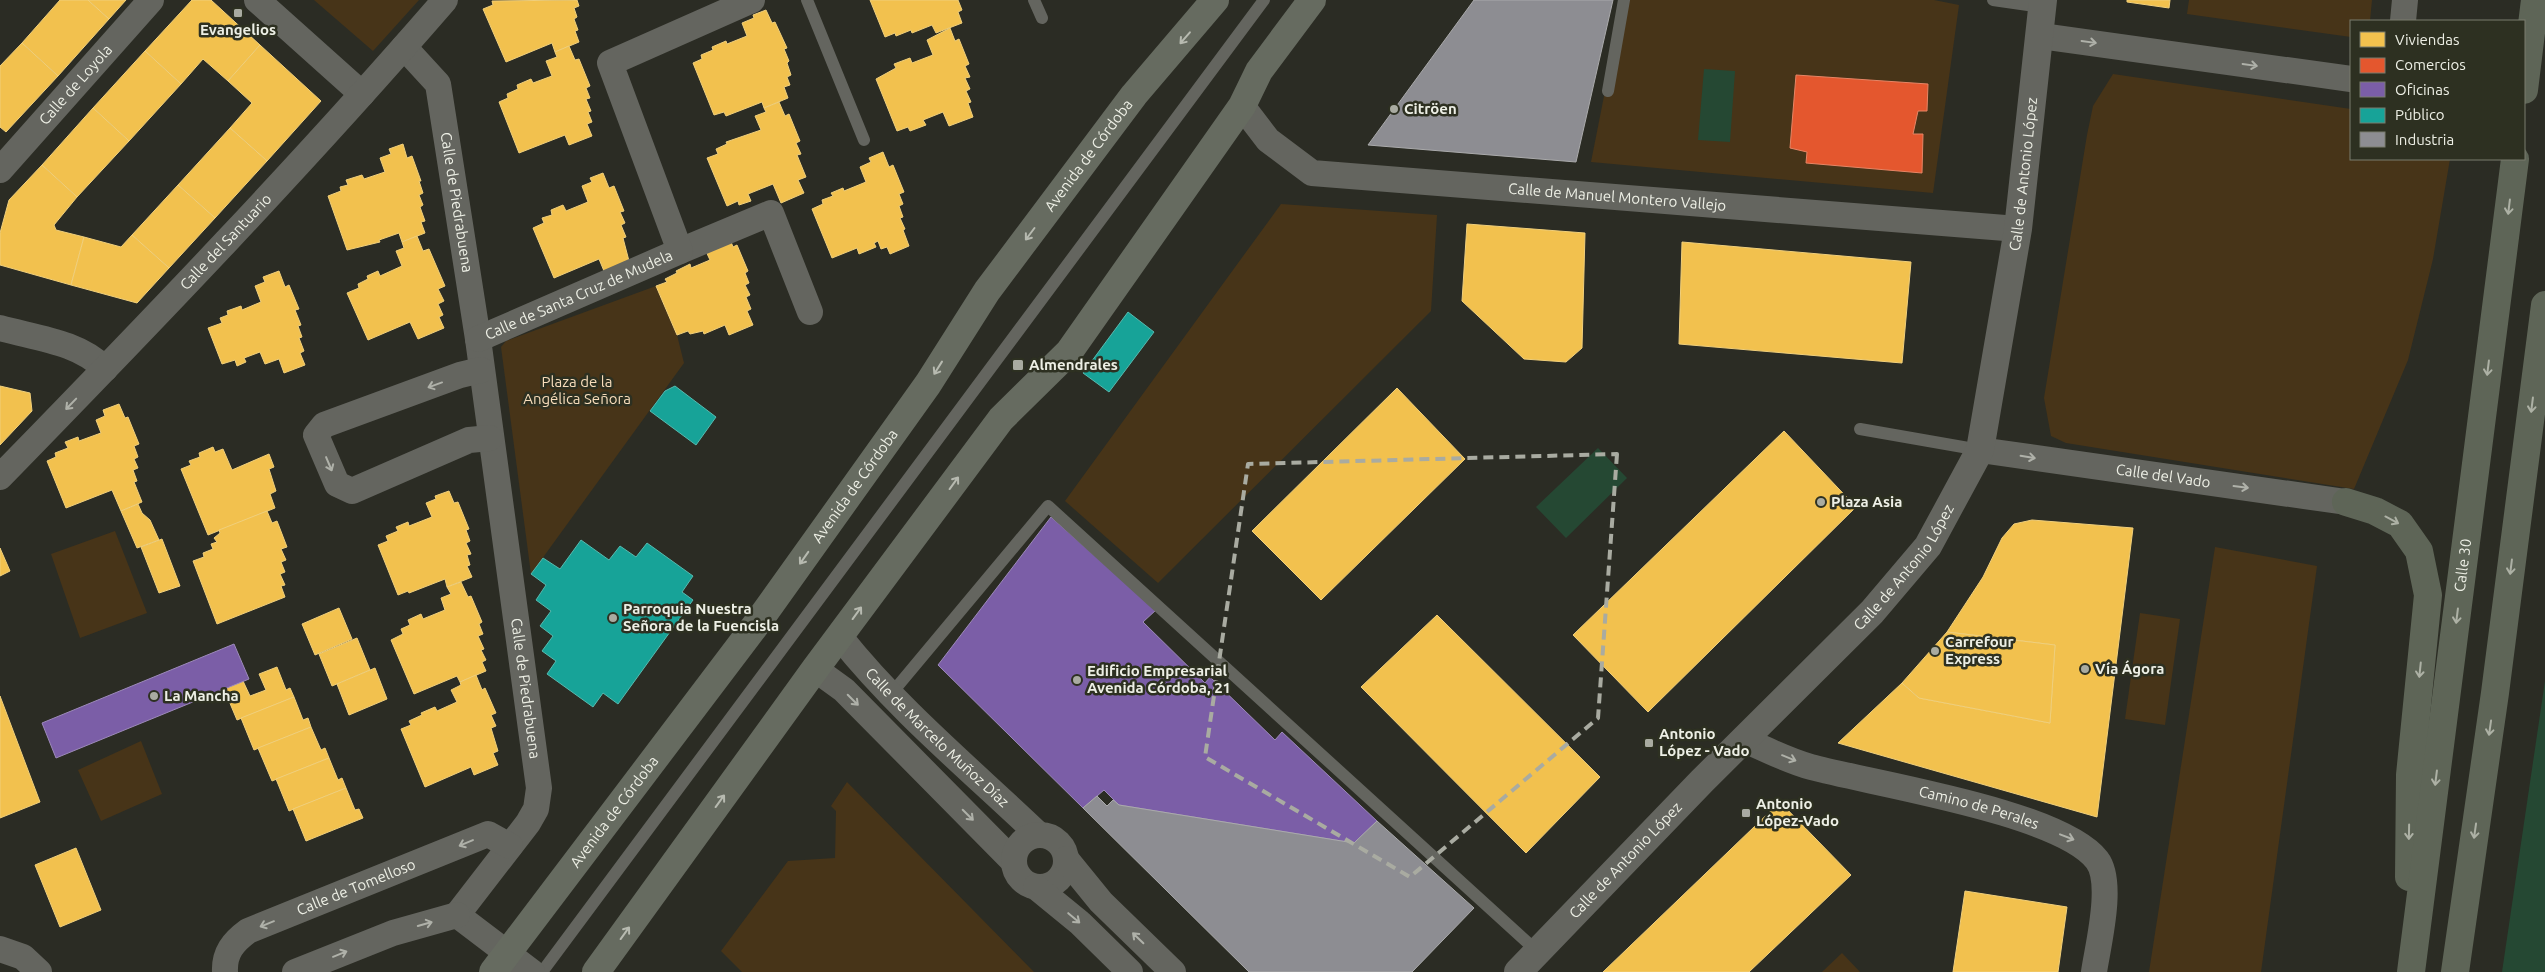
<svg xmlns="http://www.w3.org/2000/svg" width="2545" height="972" font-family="Ubuntu,sans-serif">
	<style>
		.green { fill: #473418 }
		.water { fill: #254833 }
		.homes { fill: #f2c14e; stroke: #f0cf7b }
		.shops { fill: #e4572e; stroke: #e78565 }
		.offices { fill: #7b5ea7; stroke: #9d8aba }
		.public { fill: #17a398; stroke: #57baaf }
		.industry { fill: #8d8d92; stroke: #aaaaab }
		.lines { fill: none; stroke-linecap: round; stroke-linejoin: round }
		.service { stroke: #64655f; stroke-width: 12 }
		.minor { stroke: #64655f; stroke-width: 26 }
		.tertiary { stroke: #64655f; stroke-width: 28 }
		.primary { stroke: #666b60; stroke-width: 28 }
		.motorway { stroke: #5e6557; stroke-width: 28 }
		.oneway { stroke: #b7bab0 }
		.oneway2 { stroke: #afb1a9 }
		.oneway3 { stroke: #adb1a5 }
		.marked { fill: none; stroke: #a9aba1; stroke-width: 4; stroke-dasharray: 10 6; stroke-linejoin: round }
		.poi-dot { fill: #a9aba1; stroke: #2d3021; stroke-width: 2 }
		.labels { text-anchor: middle; stroke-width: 5; stroke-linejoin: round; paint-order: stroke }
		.poi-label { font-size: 15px; font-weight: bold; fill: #edefe5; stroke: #2d3021; text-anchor: start }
		.street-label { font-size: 15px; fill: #edefe5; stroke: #2d3021 }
		.park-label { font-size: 15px; fill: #f8ddbb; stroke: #2d3021 }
	</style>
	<rect width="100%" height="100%" fill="#2b2c24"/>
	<g class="green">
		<polygon points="314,0 419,0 373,51"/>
		<polygon points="1623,0 1934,0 1959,5 1933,193 1591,162"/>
		<polygon points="2189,0 2372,0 2370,21 2351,21 2351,37 2187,14"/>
		<polygon points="2113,74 2351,109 2351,159 2450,159 2433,259 2408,360 2354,489 2066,443 2051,436 2044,398 2087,135 2093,106"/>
		<polygon points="1281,204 1437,215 1431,311 1158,583 1065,501"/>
		<polygon points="656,286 677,335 684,363 531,574 501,347 506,341"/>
		<polygon points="115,531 147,613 80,638 51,554"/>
		<polygon points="2215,547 2317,566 2261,972 2149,972"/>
		<polygon points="2140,613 2180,619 2165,725 2125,719"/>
		<polygon points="141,741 162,794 101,821 78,770"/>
		<polygon points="847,782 1034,972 742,972 721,951 788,861 835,858 836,811 831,806"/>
		<polygon points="1842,953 1860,972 1822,972"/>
	</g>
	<g class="water">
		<polygon points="1704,69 1735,71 1730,142 1698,140"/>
		<polygon points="1598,448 1627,478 1566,538 1536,507"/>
		<polygon points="2545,681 2545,972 2502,972"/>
	</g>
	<g class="homes">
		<polygon points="60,0 88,0 109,19 58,76 22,43"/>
		<polygon points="88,0 126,0 109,19"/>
		<polygon points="192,0 211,0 260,45 228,81 203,59 181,84 145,51"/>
		<polygon points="577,0 579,6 574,8 577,17 574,19 578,30 575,31 579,42 555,52 552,43 506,62 483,9 493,5 492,1"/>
		<polygon points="870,0 958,0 962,10 958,12 962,23 936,33 932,25 912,33 911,30 896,36 895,33 885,37"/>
		<polygon points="2127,0 2170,0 2169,8 2127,2"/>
		<polygon points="766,10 772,23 775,22 787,48 784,49 789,61 787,63 791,75 787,77 790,85 784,87 788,98 764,108 762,102 726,116 724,112 714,115 693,63 702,59 701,55 713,50 712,47 726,41 727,44 747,36 742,23 754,18 753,15"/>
		<polygon points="950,28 955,41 959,39 969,64 965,66 970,77 965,78 970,89 966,91 971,102 968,103 973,117 949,126 943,112 923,120 926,125 910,131 908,127 897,131 876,79 896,68 894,64 910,58 912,63 933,55 927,40"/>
		<polygon points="22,43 58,76 6,132 0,127 0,66"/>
		<polygon points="260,45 321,101 267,161 230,128 252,103 228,81"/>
		<polygon points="569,46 575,60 579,59 590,86 586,88 590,98 586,99 591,111 588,112 592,122 587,124 592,136 569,145 565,135 519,153 499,102 508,98 507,94 518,89 517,85 531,79 533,83 552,76 546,61 557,57 555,52"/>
		<polygon points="145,51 181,84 129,141 93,108"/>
		<polygon points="779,102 785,116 789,114 800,141 796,143 801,154 797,155 806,177 798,180 804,193 781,203 773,184 748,194 751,201 739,205 738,201 727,206 707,158 718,154 716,149 727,144 726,142 761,130 755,116 766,112 764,108"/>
		<polygon points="93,108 129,141 77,197 42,165"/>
		<polygon points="230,128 267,161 215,218 178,185"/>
		<polygon points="403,144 407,158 412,156 421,181 419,181 423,193 419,195 423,205 420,207 425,221 421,222 425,233 402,242 399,233 379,240 380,242 347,250 328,196 341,191 340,187 348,185 346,180 362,175 364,179 385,172 380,158 391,154 389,149"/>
		<polygon points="883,152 889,167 893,165 904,192 899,194 903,204 899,206 903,217 900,218 905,229 903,230 909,246 890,254 887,247 881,249 878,241 874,243 876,247 859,254 857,248 832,258 812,209 823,204 822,200 833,196 831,193 843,188 844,191 866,182 860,167 871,162 869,158"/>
		<polygon points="42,165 77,197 54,225 56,230 84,237 71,285 0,265 0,233 9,200"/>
		<polygon points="603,173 609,188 614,186 624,211 620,212 625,223 621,225 626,237 623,238 629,261 604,271 599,259 554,278 533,228 544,223 542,218 552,215 551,210 563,205 566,211 588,202 582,186 592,182 590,178"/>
		<polygon points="178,185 215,218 169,268 132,235"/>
		<polygon points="1467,224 1585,233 1582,348 1566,362 1524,359 1462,301"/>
		<polygon points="728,234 733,247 737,245 748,271 745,273 749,283 745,285 750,295 746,297 751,309 747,311 753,325 729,335 725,325 704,334 703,331 690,334 688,331 677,335 656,286 667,282 665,279 677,273 676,271 690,264 691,268 710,260 704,247"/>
		<polygon points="132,235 169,268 137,303 71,285 84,237 121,247"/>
		<polygon points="417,236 423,251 429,249 445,286 438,289 444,301 438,304 443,315 439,317 444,328 418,339 410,322 368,340 347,293 359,288 358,284 368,279 367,276 378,271 380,276 402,266 396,251 404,248 402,242"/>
		<polygon points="1682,242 1911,262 1902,363 1679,344"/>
		<polygon points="279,271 285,287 289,285 299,309 295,310 301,325 298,326 302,337 299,338 304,351 300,353 305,365 284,373 279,359 265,364 260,352 244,358 246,362 237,366 235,360 222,364 208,328 222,323 220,318 228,315 227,311 241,306 242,310 261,302 255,286 265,282 263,277"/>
		<polygon points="0,386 30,393 32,411 0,445"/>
		<polygon points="1397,388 1465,459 1321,600 1252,531"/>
		<polygon points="119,404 125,418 128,417 139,444 134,446 138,457 134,459 138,468 133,470 137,481 134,482 142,502 121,511 112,490 66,508 47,461 56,457 55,453 68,448 65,442 78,437 79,441 101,433 96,420 105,416 103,410"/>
		<polygon points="1784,431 1856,507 1648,712 1573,635"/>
		<polygon points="213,447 215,452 223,449 232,470 269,454 274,467 269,469 276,491 270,494 275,508 208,535 181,469 191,465 189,461 200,457 199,453"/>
		<polygon points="449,491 454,503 458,502 469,529 466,530 470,541 466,543 471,554 467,555 470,565 467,566 472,577 447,587 445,579 409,593 408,591 398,595 378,545 388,541 386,536 398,531 396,527 408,522 409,526 432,517 426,503 436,499 435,496"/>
		<polygon points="138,504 142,513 150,520 159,540 137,548 121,511"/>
		<polygon points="267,511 272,523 277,521 287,547 281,549 286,560 281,562 285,572 280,574 285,585 281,586 285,597 217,624 193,561 204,557 203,553 213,549 211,544 217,542 214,538 220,533 219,530"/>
		<polygon points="2032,520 2133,528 2097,817 1838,743 1902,683 1919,698 2050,723 2055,645 1947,632 1983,577 2002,538 2014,524"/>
		<polygon points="162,539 180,586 159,593 141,547"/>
		<polygon points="0,548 10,571 0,576"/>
		<polygon points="461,582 468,597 471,596 482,622 479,624 483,634 478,636 484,649 481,650 486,660 482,662 486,671 460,682 457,676 414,694 391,640 403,634 401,629 410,625 408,620 421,614 423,619 445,610 441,598 451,594 447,587"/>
		<polygon points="339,608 352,639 315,655 302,624"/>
		<polygon points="1437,615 1600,777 1526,853 1361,687"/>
		<polygon points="1947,632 2055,645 2050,723 1919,698 1902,683"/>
		<polygon points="357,638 370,670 332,686 319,654"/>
		<polygon points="277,667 286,690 290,688 294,697 237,720 224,689 243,681 250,696 266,690 259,674"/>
		<polygon points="375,668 387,699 349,715 337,684"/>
		<polygon points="476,675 482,690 485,688 496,713 491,715 496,726 491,728 498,751 493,753 498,765 474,775 471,767 425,787 401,729 411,725 409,721 422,715 421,713 435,707 437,711 457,702 451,690 461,685 460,682"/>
		<polygon points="0,696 40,802 0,818"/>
		<polygon points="294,697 303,720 308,718 311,727 254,750 241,718"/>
		<polygon points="311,727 321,750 325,748 329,758 272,781 258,748"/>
		<polygon points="329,758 338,780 342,778 346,788 289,811 276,779"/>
		<polygon points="346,788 355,810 359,809 363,818 306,841 293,809"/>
		<polygon points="1780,802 1851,875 1749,972 1603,972"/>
		<polygon points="76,848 101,910 60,927 35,865"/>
		<polygon points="1965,891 2067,907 2058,972 1953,972"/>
	</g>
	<polygon class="shops" points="1796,75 1928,84 1927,111 1918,111 1913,134 1923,134 1922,173 1806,163 1807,152 1790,148"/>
	<g class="offices">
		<polygon points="1051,517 1156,610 1143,622 1205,683 1210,677 1275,740 1282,732 1377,821 1354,843 1119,805 1104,790 1083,808 938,665"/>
		<polygon points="234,644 249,679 56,758 42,723"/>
	</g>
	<g class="public">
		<polygon points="1128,312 1154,332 1109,392 1083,373"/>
		<polygon points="675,386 716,417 696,445 650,411 665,391"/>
		<polygon points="581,540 609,560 620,546 636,557 647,543 693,576 682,592 693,600 618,704 603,693 593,707 547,674 556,661 542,651 553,636 540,626 551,611 536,600 546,585 531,574 543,558 560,569"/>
	</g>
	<g class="industry">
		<polygon points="1474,0 1613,0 1576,162 1368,145"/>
		<polygon points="1097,796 1107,806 1113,800 1119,805 1354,843 1377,821 1474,908 1412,972 1249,972 1083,808"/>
	</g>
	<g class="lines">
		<g class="service">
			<polyline points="807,0 864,140"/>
			<polyline points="1034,0 1042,18"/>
			<polyline points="1993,0 2042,7"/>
			<polyline points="1608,91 1624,0"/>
			<polyline points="1860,429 1980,450"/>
			<polyline points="891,694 1048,506 1538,952"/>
			<polyline points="542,972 1264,0"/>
		</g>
		<g class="minor">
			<polyline points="257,0 362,94"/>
			<polyline points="2403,21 2405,0"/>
			<polyline points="2041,36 2351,79"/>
			<path id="s1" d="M404,47L438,84L478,339L539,788L536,809L528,823L457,915"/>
			<path id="s2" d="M1242,106L1268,140L1312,173L2018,229"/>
			<path id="s3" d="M0,170L151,0"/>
			<polyline points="680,251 771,213 810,312"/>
			<path d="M0,328C36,338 79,342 105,369"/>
			<path id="s4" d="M478,339L680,251L610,63L752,0"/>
			<polyline points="481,370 460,375 324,425 316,435 337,484 352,491 469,440 490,438"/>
			<path id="s5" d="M1980,450L2346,502"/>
			<path id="s6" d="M0,477C152,321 303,164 445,0"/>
			<path id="s7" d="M840,637C898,710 972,771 1039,835"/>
			<polyline points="815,669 844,690 1014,862"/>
			<path id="s8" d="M1744,740C1766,749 1788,761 1811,767C1874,784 2060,812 2097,860C2114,882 2098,945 2094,972"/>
			<circle cx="1040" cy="861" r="26"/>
			<polyline points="1066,859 1101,902 1173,972"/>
			<polyline points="1036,887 1080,923 1130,972"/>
			<polyline points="457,915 532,972"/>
			<polyline points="0,949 23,957 39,972"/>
			<path id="s9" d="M225,972C224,953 233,942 248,931L488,834L510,846"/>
			<polyline points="295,972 393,933 457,915"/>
		</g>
		<path class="tertiary" id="s10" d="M1518,972L1702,781L1872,612L1928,546L1980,450L2018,229L2043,0"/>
		<g class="primary">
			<path id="s11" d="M493,972L758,622L928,384L987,291L1134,95L1215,0"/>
			<polyline points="596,972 815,669 1001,419 1069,352 1242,106 1259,71 1312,0"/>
		</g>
		<g class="motorway">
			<polyline points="2524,90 2535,0"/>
			<polyline points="2346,502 2375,511 2400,524 2419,551 2428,595 2410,775 2409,877"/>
			<path id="s12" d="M2411,972L2515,159"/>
			<polyline points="2455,972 2495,693 2545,305"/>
		</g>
	</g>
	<defs><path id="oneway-shaft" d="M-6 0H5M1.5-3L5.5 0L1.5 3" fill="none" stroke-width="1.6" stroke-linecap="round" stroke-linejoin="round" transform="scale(1.25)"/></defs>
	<g class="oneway">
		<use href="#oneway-shaft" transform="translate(1185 38) rotate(131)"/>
		<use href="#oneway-shaft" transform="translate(1030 234) rotate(127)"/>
		<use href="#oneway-shaft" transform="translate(938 368) rotate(122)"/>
		<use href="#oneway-shaft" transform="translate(954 483) rotate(-54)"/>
		<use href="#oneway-shaft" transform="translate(804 558) rotate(125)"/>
		<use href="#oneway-shaft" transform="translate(857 613) rotate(-54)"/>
		<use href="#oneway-shaft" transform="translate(720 801) rotate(-54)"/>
		<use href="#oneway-shaft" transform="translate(625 933) rotate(-54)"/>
	</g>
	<g class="oneway2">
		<use href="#oneway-shaft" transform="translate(2089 42) rotate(8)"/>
		<use href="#oneway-shaft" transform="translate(2250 65) rotate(8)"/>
		<use href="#oneway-shaft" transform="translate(435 385) rotate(160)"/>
		<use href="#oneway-shaft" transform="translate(71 404) rotate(134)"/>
		<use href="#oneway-shaft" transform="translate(2028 457) rotate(9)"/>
		<use href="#oneway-shaft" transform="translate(329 464) rotate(67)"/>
		<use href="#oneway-shaft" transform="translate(2241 487) rotate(7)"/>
		<use href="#oneway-shaft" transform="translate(853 700) rotate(45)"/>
		<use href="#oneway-shaft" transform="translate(1789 758) rotate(22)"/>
		<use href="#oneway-shaft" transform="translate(968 815) rotate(45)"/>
		<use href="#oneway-shaft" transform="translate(2067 837) rotate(21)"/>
		<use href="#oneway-shaft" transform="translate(466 843) rotate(157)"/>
		<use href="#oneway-shaft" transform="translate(1074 918) rotate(40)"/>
		<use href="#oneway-shaft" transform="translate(267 924) rotate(158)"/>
		<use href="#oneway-shaft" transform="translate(425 924) rotate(-16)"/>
		<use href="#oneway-shaft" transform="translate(1138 938) rotate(-136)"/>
		<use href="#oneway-shaft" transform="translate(340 954) rotate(-22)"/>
	</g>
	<g class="oneway3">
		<use href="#oneway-shaft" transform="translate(2509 207) rotate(97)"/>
		<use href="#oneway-shaft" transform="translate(2488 368) rotate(97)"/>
		<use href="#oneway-shaft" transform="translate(2532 405) rotate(97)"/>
		<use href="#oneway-shaft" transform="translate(2392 520) rotate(28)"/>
		<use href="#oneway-shaft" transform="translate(2511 567) rotate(97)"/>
		<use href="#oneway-shaft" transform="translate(2457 616) rotate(97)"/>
		<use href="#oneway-shaft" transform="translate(2420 670) rotate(96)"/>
		<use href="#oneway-shaft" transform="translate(2490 728) rotate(98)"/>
		<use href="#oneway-shaft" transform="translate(2436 778) rotate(97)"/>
		<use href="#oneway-shaft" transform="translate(2475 831) rotate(98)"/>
		<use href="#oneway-shaft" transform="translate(2409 832) rotate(91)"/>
	</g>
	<path class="marked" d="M1617,454L1598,718L1410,877L1205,757L1248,464Z"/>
	<g class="poi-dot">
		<rect x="233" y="8" width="10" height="10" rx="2.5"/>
		<circle cx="1394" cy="109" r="5"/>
		<rect x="1012" y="359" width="12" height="12" rx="2.5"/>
		<circle cx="1821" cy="502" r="5"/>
		<circle cx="613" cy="618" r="5"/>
		<circle cx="1935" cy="651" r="5"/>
		<circle cx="2085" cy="669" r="5"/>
		<circle cx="1077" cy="680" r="5"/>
		<circle cx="154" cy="696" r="5"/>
		<rect x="1644" y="738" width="10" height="10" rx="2.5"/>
		<rect x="1741" y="808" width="10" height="10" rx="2.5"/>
	</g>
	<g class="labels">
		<g class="poi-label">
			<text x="238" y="35" text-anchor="middle">Evangelios</text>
			<text x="1404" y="114">Citröen</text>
			<text x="1029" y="370">Almendrales</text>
			<text x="1831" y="507">Plaza Asia</text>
			<text x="623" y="614">Parroquia Nuestra<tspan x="623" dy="17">Señora de la Fuencisla</tspan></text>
			<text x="1945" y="647">Carrefour<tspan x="1945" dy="17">Express</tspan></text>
			<text x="2095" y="674">Vía Ágora</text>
			<text x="1087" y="676">Edificio Empresarial<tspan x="1087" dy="17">Avenida Córdoba, 21</tspan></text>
			<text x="164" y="701">La Mancha</text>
			<text x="1659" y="739">Antonio<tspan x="1659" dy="17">López - Vado</tspan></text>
			<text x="1756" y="809">Antonio<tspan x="1756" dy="17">López-Vado</tspan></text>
		</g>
		<g class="street-label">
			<text dy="5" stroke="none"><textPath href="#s3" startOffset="114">Calle de Loyola</textPath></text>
			<text dy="5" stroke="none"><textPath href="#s11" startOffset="1011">Avenida de Córdoba</textPath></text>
			<text dy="5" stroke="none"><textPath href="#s10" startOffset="980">Calle de Antonio López</textPath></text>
			<text dy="5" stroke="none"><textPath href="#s2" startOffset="404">Calle de Manuel Montero Vallejo</textPath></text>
			<text dy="5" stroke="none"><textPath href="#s1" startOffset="170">Calle de Piedrabuena</textPath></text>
			<text dy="5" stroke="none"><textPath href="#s6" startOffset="326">Calle del Santuario</textPath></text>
			<text dy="5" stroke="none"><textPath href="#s4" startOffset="110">Calle de Santa Cruz de Mudela</textPath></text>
			<text dy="5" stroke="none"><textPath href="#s5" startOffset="185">Calle del Vado</textPath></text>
			<text dy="5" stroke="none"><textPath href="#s11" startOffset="606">Avenida de Córdoba</textPath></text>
			<text dy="5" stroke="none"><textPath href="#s12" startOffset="410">Calle 30</textPath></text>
			<text dy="5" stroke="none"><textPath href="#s10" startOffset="560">Calle de Antonio López</textPath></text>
			<text dy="5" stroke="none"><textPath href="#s1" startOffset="661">Calle de Piedrabuena</textPath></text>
			<text dy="5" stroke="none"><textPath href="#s7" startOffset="140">Calle de Marcelo Muñoz Díaz</textPath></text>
			<text dy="5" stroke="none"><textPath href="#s8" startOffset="245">Camino de Perales</textPath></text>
			<text dy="5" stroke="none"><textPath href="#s11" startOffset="201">Avenida de Córdoba</textPath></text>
			<text dy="5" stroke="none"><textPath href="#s10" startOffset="155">Calle de Antonio López</textPath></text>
			<text dy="5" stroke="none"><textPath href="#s9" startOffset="166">Calle de Tomelloso</textPath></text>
		</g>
		<g class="park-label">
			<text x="577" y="387">Plaza de la<tspan x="577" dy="17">Angélica Señora</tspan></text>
		</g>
	</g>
	<rect x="2350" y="20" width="175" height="140" fill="#2d3021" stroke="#7a7c6f"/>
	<rect x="2360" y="32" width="25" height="15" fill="#f2c14e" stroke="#7a7c6f"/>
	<text x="2395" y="45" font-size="15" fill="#edefe5">Viviendas</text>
	<rect x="2360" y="58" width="25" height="15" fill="#e4572e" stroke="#7a7c6f"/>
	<text x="2395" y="70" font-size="15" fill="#edefe5">Comercios</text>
	<rect x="2360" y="82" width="25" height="15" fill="#7b5ea7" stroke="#7a7c6f"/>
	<text x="2395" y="95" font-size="15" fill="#edefe5">Oficinas</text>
	<rect x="2360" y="108" width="25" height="15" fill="#17a398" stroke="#7a7c6f"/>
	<text x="2395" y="120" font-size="15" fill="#edefe5">Público</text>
	<rect x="2360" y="132" width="25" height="15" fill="#8d8d92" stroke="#7a7c6f"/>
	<text x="2395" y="145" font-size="15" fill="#edefe5">Industria</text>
</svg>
